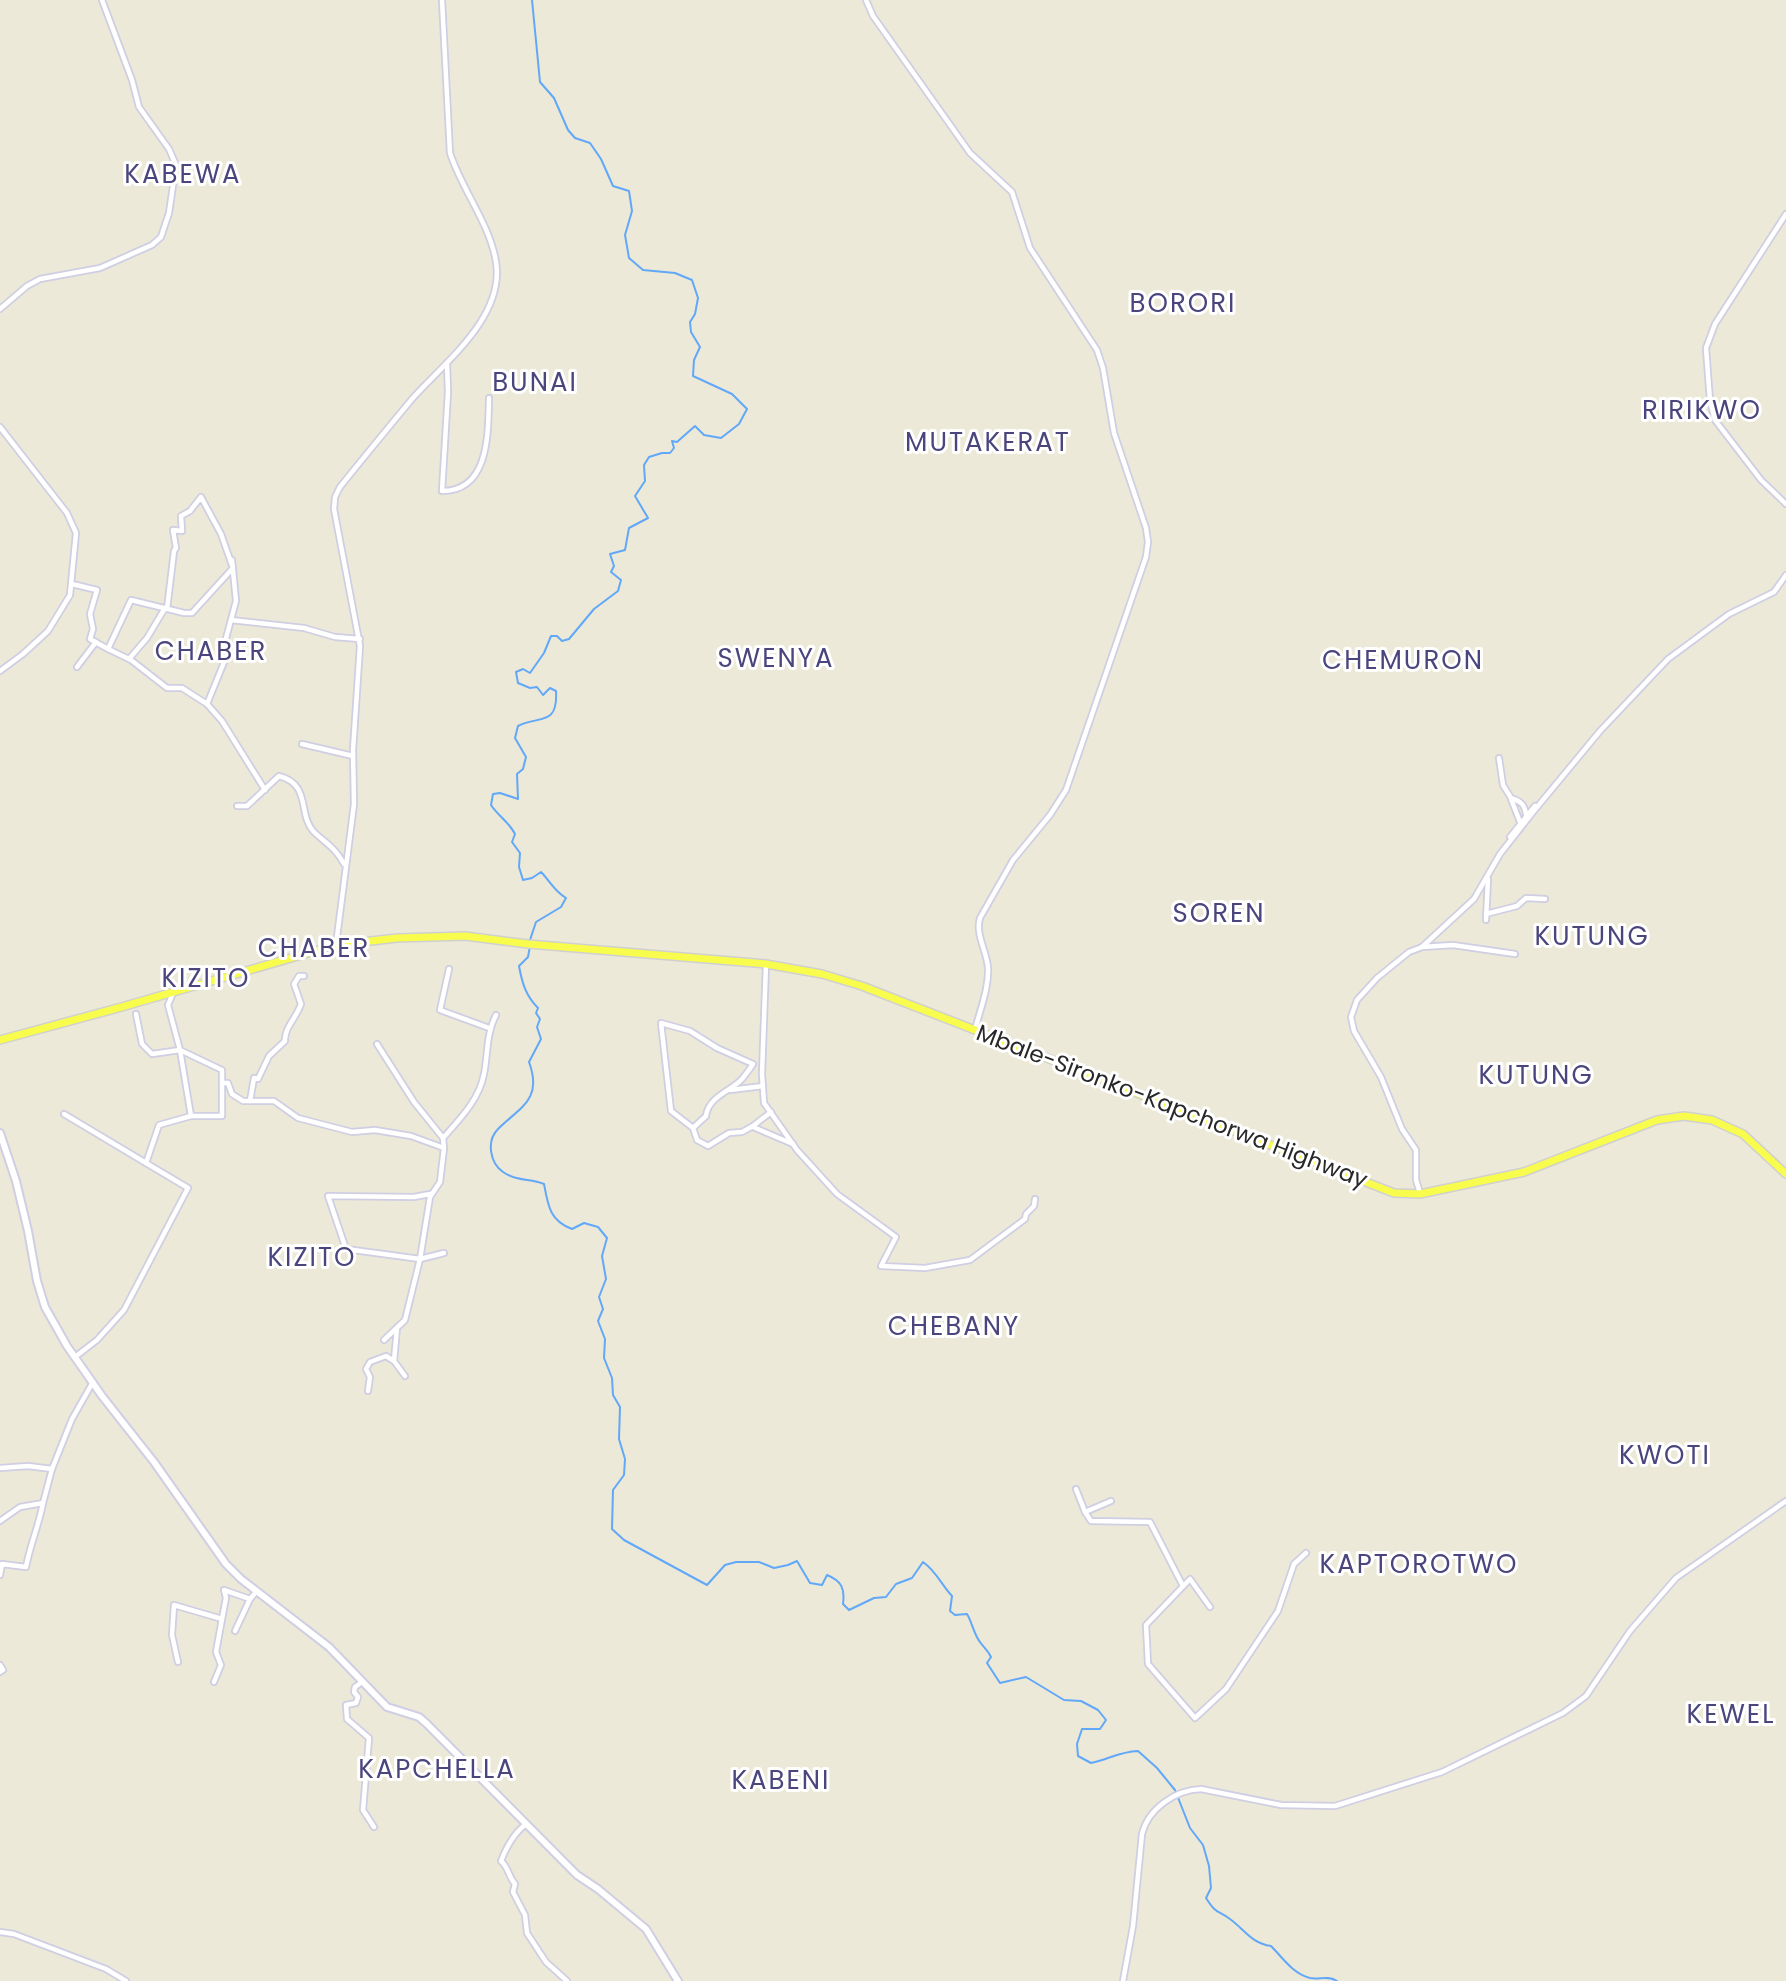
<svg xmlns="http://www.w3.org/2000/svg" width="1786" height="1981" font-family="Poppins,sans-serif">
	<style>
		.lines { fill: none; stroke-linecap: round; stroke-linejoin: round }
		.stream { stroke: #61a8f9; stroke-width: 2 }
		.street-casing { stroke: #cfcee3; stroke-width: 8 }
		.secondary-casing { stroke: #cfcee3; stroke-width: 10 }
		.primary-casing { stroke: #d0d0d0; stroke-width: 10 }
		.street { stroke: #fff; stroke-width: 4.5 }
		.secondary { stroke: #fff; stroke-width: 6 }
		.primary { stroke: #f8fd4d; stroke-width: 7 }
		.labels { text-anchor: middle; stroke-width: 6; stroke-linejoin: round; paint-order: stroke }
		.street-label { font-size: 23px; fill: #282828; stroke: #fff }
		.quarter-label { font-size: 26px; letter-spacing: 2px; fill: #4a457d; stroke: #fff }
	</style>
	<rect width="100%" height="100%" fill="#ede9d8"/>
	<g class="lines">
		<g class="stream">
			<path d="M530,940L536,922L561,907L566,898C554,891 550,881 541,872L532,878L523,880L519,867L520,853L512,842L515,834C509,822 498,816 491,805L493,794L500,793L518,799L517,774L523,769L526,757L515,738L518,726C539,715 558,727 556,691L550,688L543,695L537,687L530,688L518,683L516,672L523,669L530,673L544,653L551,636H557L562,641L569,639L594,609L618,591L621,580L611,572L614,566L610,554L625,550L629,528L648,518L635,496L645,481L644,465L649,457L662,453H670L674,448L672,441L677,442L695,426L704,435L721,438L739,424L747,409L732,394L693,376L694,360L700,347L691,332L690,322L695,314L698,298L692,280L675,273L643,270L629,258L625,235L632,211L629,191L613,186L601,159L590,143L575,138L568,130L554,98L540,82L532,0"/>
			<path d="M530,946L528,957L519,966C522,983 526,996 538,1008L536,1013L540,1019L537,1027L541,1039L529,1062C543,1100 520,1107 498,1129C486,1141 490,1163 503,1172C518,1182 530,1178 544,1184C548,1206 550,1221 572,1229L584,1223L598,1227L607,1238L602,1256L606,1279L599,1297L603,1309L598,1321L605,1339L604,1358L612,1378L613,1395L620,1407L619,1439L625,1459L624,1475L613,1490L612,1529L624,1540L707,1585L725,1565L736,1562H759L774,1568L788,1565L797,1561L810,1583L822,1585L827,1575C842,1581 845,1589 843,1604L849,1610L874,1598L886,1597L896,1584L912,1578L923,1562C936,1571 941,1584 952,1596L950,1611L955,1615L967,1614C972,1622 974,1635 980,1642C984,1648 988,1650 991,1657L987,1663L1000,1683L1026,1677L1064,1700L1081,1701L1098,1710L1106,1720L1100,1729H1082L1077,1744L1078,1756L1091,1763C1110,1759 1118,1752 1138,1751L1157,1768L1175,1790L1190,1828L1203,1845L1209,1866L1211,1888L1206,1898C1217,1915 1216,1909 1230,1919C1245,1930 1251,1943 1271,1946C1283,1958 1292,1973 1310,1978C1319,1980 1328,1975 1337,1981"/>
		</g>
		<g class="street-casing">
			<g id="street">
				<path d="M866,0L873,16L970,153L1012,192L1030,248L1097,350L1103,368L1114,433L1146,528L1148,542L1146,557L1066,790L1050,815L1013,860L980,918C975,935 987,951 988,968C989,988 980,1010 975,1030"/>
				<polyline points="1786,214 1715,324 1706,348 1710,401 1715,420 1761,480 1786,504"/>
				<polyline points="0,309 27,286 40,279 100,268 152,245 161,237 169,213 176,165 169,149 139,107 132,80 102,0"/>
				<path d="M447,363L448,392L442,491C490,491 488,432 489,398"/>
				<polyline points="0,427 67,513 76,533 70,595 48,631 23,654 0,671"/>
				<polyline points="72,584 97,590 90,614 93,629 90,639 108,649"/>
				<polyline points="167,609 174,551 176,548 173,530 182,531 181,516 190,511 201,497 221,534 233,568 192,613 184,613 131,600 108,649 131,660 167,688 182,688 207,704 227,655 225,642 236,601 232,560"/>
				<polyline points="231,620 304,628 335,637 360,639"/>
				<polyline points="129,659 147,638 165,608"/>
				<polyline points="77,667 96,642"/>
				<polyline points="207,704 222,721 265,790"/>
				<polyline points="302,744 353,756"/>
				<path d="M1499,758L1503,785L1511,798C1520,801 1525,804 1526,815"/>
				<polyline points="1511,799 1520,822"/>
				<path d="M237,806H247L279,776C311,784 298,814 313,831C325,843 335,847 344,864"/>
				<polyline points="1510,837 1535,806"/>
				<polyline points="1486,914 1517,906 1526,898 1545,899"/>
				<polyline points="1486,920 1488,879"/>
				<path d="M336,945L354,804L353,750L360,646L334,509L335,497L340,487C364,457 388,428 412,399C444,363 505,317 496,262C490,224 462,190 450,153L442,0"/>
				<polyline points="1422,947 1453,945 1515,954"/>
				<polyline points="766,964 762,1074 764,1103 797,1150 837,1194 896,1237 881,1266 925,1268 970,1260 1025,1219 1026,1214 1034,1206 1035,1199"/>
				<polyline points="449,969 440,1010 489,1028"/>
				<polyline points="136,1014 142,1044 152,1054 180,1050 191,1116 222,1116 222,1070 180,1050 168,1005 173,993"/>
				<polyline points="377,1044 414,1102 443,1138 444,1148"/>
				<polyline points="222,1083 228,1083 232,1094 243,1101 274,1101 298,1118 352,1132 375,1130 411,1136 444,1148 440,1182 430,1197 420,1259 405,1320 384,1340"/>
				<polyline points="730,1090 763,1086"/>
				<path d="M250,1101L254,1078L258,1079L269,1056L285,1041C284,1028 297,1017 301,1004L294,984L299,976H304"/>
				<polyline points="64,1114 146,1163 159,1125 191,1116"/>
				<polyline points="753,1127 793,1144"/>
				<path d="M693,1128L706,1116C708,1097 731,1091 742,1079C746,1074 750,1069 753,1064L717,1048L690,1031L661,1023L671,1111L693,1128L697,1140L708,1146L729,1133L742,1132L753,1126L771,1112"/>
				<path d="M443,1138C460,1119 479,1100 484,1074C488,1054 486,1034 496,1015"/>
				<polyline points="1420,1193 1416,1180 1416,1150 1402,1129 1381,1077 1354,1031 1351,1017 1357,1000 1377,978 1409,952 1422,947 1474,899 1500,854 1533,812 1600,731 1668,659 1729,614 1774,592 1786,575"/>
				<polyline points="430,1194 414,1197 328,1196 346,1249 420,1259 444,1253"/>
				<polyline points="397,1328 394,1361 405,1376"/>
				<polyline points="75,1357 97,1340 124,1310 188,1188 146,1163"/>
				<polyline points="368,1391 370,1377 366,1369 370,1362 386,1356 394,1361"/>
				<polyline points="0,1468 28,1466 52,1469 43,1503 20,1507 0,1521"/>
				<polyline points="52,1469 72,1419 93,1382"/>
				<polyline points="1076,1489 1085,1512"/>
				<polyline points="1111,1501 1085,1512 1091,1521 1150,1522 1183,1586"/>
				<path d="M0,1575L2,1564L26,1567C30,1545 39,1525 43,1503"/>
				<polyline points="1210,1607 1190,1579 1146,1625 1148,1664 1195,1718 1226,1689 1278,1611 1294,1564 1306,1553"/>
				<polyline points="235,1631 250,1599"/>
				<polyline points="178,1662 172,1635 174,1605 222,1619 226,1598 224,1590 250,1599 257,1591"/>
				<polyline points="0,1665 3,1670 0,1672"/>
				<polyline points="214,1682 221,1665 216,1652 222,1619"/>
				<polyline points="362,1682 355,1687 354,1692 358,1697 356,1703 346,1705 347,1719 369,1738 363,1810 374,1827"/>
				<path d="M526,1824C514,1833 506,1848 501,1861C509,1868 508,1876 515,1884L513,1892L525,1915L527,1933L546,1962L567,1981"/>
				<polyline points="0,1932 14,1934 106,1969 126,1981"/>
				<path d="M1123,1981L1133,1926L1142,1834C1148,1809 1175,1790 1201,1789L1281,1805L1335,1806L1442,1772L1563,1713L1586,1696L1630,1631L1676,1578L1786,1501"/>
			</g>
		</g>
		<g class="secondary-casing">
			<polyline id="secondary" points="0,1133 16,1181 28,1231 37,1281 45,1307 67,1346 102,1396 154,1462 226,1564 241,1579 329,1647 387,1707 419,1717 427,1724 577,1875 598,1889 646,1929 678,1981"/>
		</g>
		<g class="primary-casing">
			<polyline id="primary" points="0,1040 118,1008 336,945 397,938 465,936 528,944 766,964 822,974 862,986 1394,1193 1420,1194 1524,1172 1657,1120 1684,1116 1712,1120 1743,1134 1786,1174"/>
		</g>
		<use href="#street" class="street"/>
		<use href="#secondary" class="secondary"/>
		<use href="#primary" class="primary"/>
	</g>
	<g class="labels">
		<g class="street-label">
			<text transform="translate(1172 1106) rotate(21)" y="8">Mbale-Sironko-Kapchorwa Highway</text>
		</g>
		<g class="quarter-label">
			<text x="183" y="183">KABEWA</text>
			<text x="1183" y="312">BORORI</text>
			<text x="535" y="391">BUNAI</text>
			<text x="1702" y="419">RIRIKWO</text>
			<text x="988" y="451">MUTAKERAT</text>
			<text x="211" y="660">CHABER</text>
			<text x="776" y="667">SWENYA</text>
			<text x="1403" y="669">CHEMURON</text>
			<text x="1219" y="922">SOREN</text>
			<text x="1592" y="945">KUTUNG</text>
			<text x="314" y="957">CHABER</text>
			<text x="206" y="987">KIZITO</text>
			<text x="1536" y="1084">KUTUNG</text>
			<text x="312" y="1266">KIZITO</text>
			<text x="954" y="1335">CHEBANY</text>
			<text x="1665" y="1464">KWOTI</text>
			<text x="1419" y="1573">KAPTOROTWO</text>
			<text x="1731" y="1723">KEWEL</text>
			<text x="437" y="1778">KAPCHELLA</text>
			<text x="781" y="1789">KABENI</text>
		</g>
	</g>
</svg>
